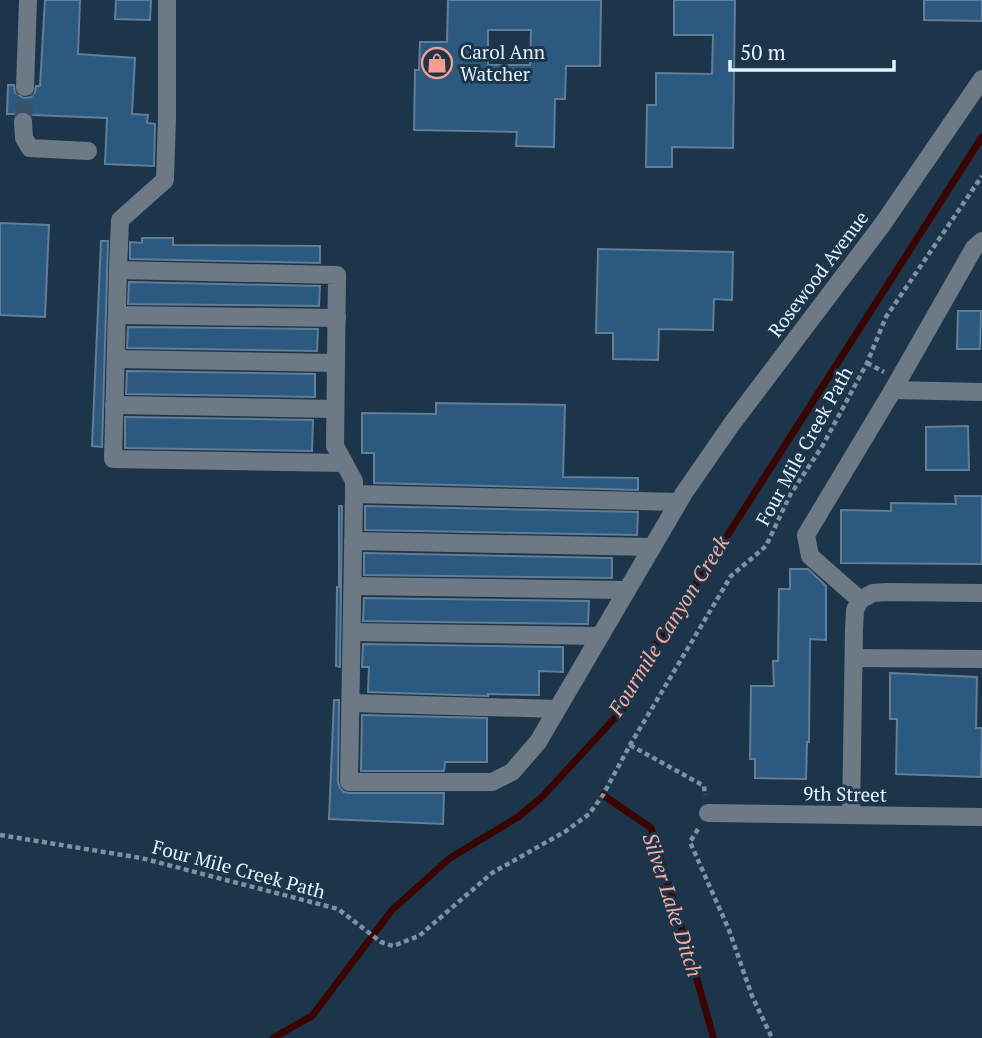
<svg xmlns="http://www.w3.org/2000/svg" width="982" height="1038" font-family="'PT Serif',serif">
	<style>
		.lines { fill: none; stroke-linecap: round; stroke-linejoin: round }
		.stream { stroke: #390502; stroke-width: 7 }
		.building { fill: #2b5980; stroke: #627d96; stroke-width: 2; fill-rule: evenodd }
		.minor-tunnel { stroke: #3a5165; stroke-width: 18; stroke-dasharray: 18 9; stroke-linecap: butt }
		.path { stroke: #7e90a1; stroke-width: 4.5; stroke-dasharray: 5 3.5; stroke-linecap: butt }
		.minor { stroke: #6d7984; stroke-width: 18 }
		.labels { text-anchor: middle; stroke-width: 6; stroke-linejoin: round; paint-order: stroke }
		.poi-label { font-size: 19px; fill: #e6f2fd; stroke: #1c354a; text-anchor: start }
		.street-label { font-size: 19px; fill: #e6f2fd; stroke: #1c354a }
		.water-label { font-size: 21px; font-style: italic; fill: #f6ac9f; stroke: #1c354a }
	</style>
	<rect width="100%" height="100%" fill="#1c354a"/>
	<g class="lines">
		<g class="stream">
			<polyline points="603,795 651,828 690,955 713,1036"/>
			<polyline points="273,1038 312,1016 392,910 450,858 518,817 542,797 623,709 655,645 718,550 982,137"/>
		</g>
	</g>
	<g class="building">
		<polygon points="45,0 80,0 78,54 135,58 132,114 148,115 147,123 155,124 154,166 105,164 107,118 32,115 23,111 15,114 7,114 8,85 14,85 15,93 24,98 31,97 35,92 36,86 40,86"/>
		<polygon points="116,0 151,0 150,20 115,19"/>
		<path d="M448,0H601L600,66H566L565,99H555L554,147L516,146L517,132L414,130L415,70H419L420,42H447ZM488,30H531L530,65H488Z"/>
		<polygon points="674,0 735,0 733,148 672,147 672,167 646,167 647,105 656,105 656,73 712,74 713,35 674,35"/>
		<polygon points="924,0 982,0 982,21 924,20"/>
		<polygon points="0,223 49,225 45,317 0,315"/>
		<polygon points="142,238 173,238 173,245 320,246 320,263 130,259 130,242 142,243"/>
		<polygon points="101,241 108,241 102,447 92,446"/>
		<polygon points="598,249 733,252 732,300 714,299 713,330 659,329 658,360 613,359 613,333 596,333"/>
		<polygon points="129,282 320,286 319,306 128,304"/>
		<polygon points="958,311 981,311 980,349 957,349"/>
		<polygon points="128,327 318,329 317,351 127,348"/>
		<polygon points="127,371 315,374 315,397 126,394"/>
		<polygon points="436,403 565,405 563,477 638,478 638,490 374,483 374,453 362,453 362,413 436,414"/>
		<polygon points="125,417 313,420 312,451 125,448"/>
		<polygon points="968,426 969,470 926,470 926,427"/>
		<polygon points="955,496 982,496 982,564 841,563 841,510 891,511 891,503 956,504"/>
		<polygon points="339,506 342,506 340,667 336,666 337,587 339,587"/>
		<polygon points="365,506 638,512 637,535 365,530"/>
		<polygon points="364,553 612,558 612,578 364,575"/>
		<polygon points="790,569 808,569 826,586 826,640 810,639 809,742 807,742 806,779 755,778 755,759 750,759 751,686 774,686 773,661 778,661 779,589 790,589"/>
		<polygon points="364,598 589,601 588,624 363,621"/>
		<polygon points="363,644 563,647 563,672 539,671 539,695 488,694 488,696 368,692 369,667 362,667"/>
		<polygon points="890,673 977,677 976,728 982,728 981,777 896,774 897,719 890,719"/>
		<polygon points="334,700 339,700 338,782 340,788 344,792 349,793 444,793 443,824 329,819"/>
		<polygon points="362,715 487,718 487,762 445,762 444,771 361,771"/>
	</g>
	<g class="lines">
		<polyline class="minor-tunnel" points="23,122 25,87"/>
		<g class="path">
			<polyline points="867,363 884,372"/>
			<polyline points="630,745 704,786 705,795"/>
			<polyline points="698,829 690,842 729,930 752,996 772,1038"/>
			<polyline points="0,835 141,858 338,909 381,942 393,946 419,936 492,873 566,831 589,814 603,795 630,745 731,576 766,546 790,495 823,445 867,363 886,317 982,176"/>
		</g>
		<g class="minor">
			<polyline points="167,0 167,117 165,180 120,220 118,270 337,275 335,446 354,481 354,494 349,782 492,782 512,772 538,742 684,493 731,425 882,225 982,79"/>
			<polyline points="25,87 28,0"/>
			<polyline points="23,122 24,138 30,148 88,151"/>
			<polyline points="118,270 113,459 344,463"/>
			<polyline points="117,315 337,318"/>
			<polyline points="116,359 336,363"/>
			<polyline points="893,390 982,392"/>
			<polyline points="114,405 335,409"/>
			<polyline points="354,494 678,502"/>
			<polyline points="353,541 652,547"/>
			<polyline points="353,586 627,590"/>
			<polyline points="860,600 810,556 806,535 893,390 974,248 982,241"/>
			<polyline points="352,632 600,636"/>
			<polyline points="854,658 982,659"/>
			<polyline points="351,703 557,709"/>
			<polyline points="708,813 982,817"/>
			<polyline points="851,815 854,630 855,610 860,600 873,593 886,592 982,593"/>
		</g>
	</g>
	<defs>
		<g id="shop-ring" transform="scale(1.575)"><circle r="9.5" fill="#1c354a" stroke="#f49d8d" stroke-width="1.5"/><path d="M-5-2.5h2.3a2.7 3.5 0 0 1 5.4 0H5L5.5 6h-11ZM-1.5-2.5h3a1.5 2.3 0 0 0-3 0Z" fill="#f49d8d"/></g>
	</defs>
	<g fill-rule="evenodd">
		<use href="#shop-ring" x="437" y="63"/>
	</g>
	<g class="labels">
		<g class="poi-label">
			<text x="460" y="59">Carol Ann<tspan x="460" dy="22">Watcher</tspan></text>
		</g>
		<g class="street-label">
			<text transform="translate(818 274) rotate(-53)" y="7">Rosewood Avenue</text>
			<text transform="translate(804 446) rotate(-61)" y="7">Four Mile Creek Path</text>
			<text transform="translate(845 794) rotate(1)" y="7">9th Street</text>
			<text transform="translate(239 869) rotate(15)" y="7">Four Mile Creek Path</text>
		</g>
		<g class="water-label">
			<text transform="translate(669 626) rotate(-58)" y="7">Fourmile Canyon Creek</text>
			<text transform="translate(672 905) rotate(72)" y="7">Silver Lake Ditch</text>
		</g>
	</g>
	<path d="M730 60v10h164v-10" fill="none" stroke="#e6f2fd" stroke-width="3.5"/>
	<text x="740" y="60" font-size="21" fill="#e6f2fd" stroke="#1c354a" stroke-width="5" paint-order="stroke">50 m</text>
</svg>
